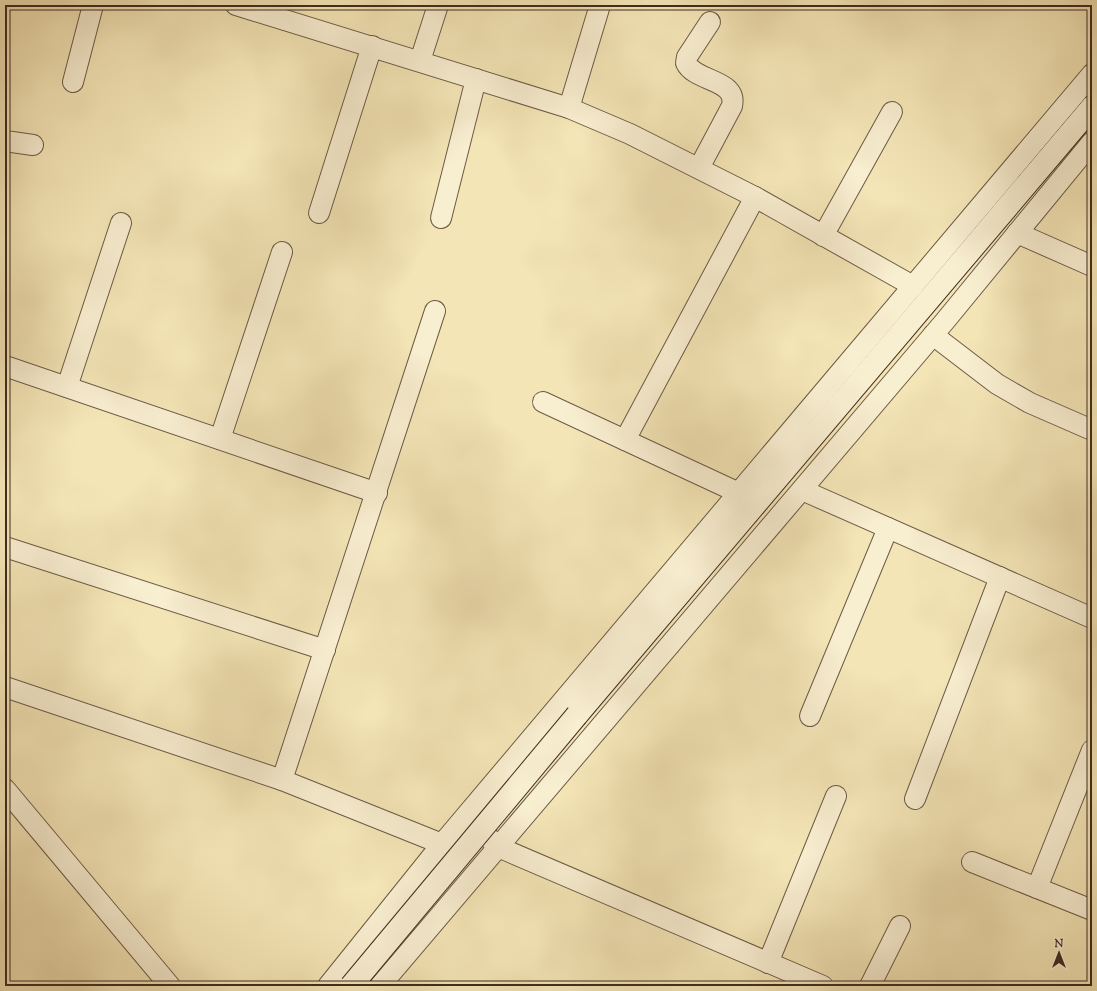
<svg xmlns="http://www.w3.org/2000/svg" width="1097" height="991" font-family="'Sorts Mill Goudy',serif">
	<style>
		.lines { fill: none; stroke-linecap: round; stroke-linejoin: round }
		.minor-casing { stroke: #6c5a46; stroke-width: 22 }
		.secondary-casing { stroke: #3e2c21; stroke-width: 24 }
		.minor { stroke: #f8eed0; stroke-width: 20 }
		.secondary { stroke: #f8eed0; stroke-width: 22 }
		.secondary-bridge-casing { stroke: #3e2c21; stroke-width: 24; stroke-linecap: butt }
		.secondary-bridge { stroke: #f8eed0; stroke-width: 22 }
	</style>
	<rect width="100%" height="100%" fill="#f4e5b6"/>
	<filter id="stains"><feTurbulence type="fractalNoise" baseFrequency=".005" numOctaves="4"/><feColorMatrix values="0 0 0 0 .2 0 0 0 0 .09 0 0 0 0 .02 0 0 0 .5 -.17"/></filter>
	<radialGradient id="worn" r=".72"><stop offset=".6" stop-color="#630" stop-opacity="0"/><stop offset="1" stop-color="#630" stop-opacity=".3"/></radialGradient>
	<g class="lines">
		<g class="minor-casing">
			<g id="minor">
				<polyline points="236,5 569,108 630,134 755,197 913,286"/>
				<polyline points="420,61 438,5"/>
				<polyline points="73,82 93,5"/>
				<polyline points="569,108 600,5"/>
				<polyline points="5,141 33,145"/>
				<path d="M699,168L732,106C738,79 695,82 686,63L687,57L710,22"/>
				<polyline points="319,213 372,46"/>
				<polyline points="441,218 476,79"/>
				<polyline points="1017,233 1092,266"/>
				<polyline points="823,236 892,112"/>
				<polyline points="933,335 997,384 1030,403 1092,430"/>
				<polyline points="5,366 377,493"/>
				<polyline points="67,387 121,223"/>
				<polyline points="543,402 739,493"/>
				<polyline points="220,439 282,252"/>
				<polyline points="625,440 755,197"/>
				<polyline points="802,490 1092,618"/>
				<polyline points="5,547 325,650"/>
				<polyline points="5,687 282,780 442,844"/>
				<polyline points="810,716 888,528"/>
				<polyline points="282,780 435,311"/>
				<polyline points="5,789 170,986"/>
				<polyline points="915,799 1000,577"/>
				<polyline points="489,838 498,847 823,986"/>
				<polyline points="972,862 1092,910"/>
				<polyline points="1037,888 1092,750"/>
				<polyline points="768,963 836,796"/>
				<polyline points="328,986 442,844 1092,74"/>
				<polyline points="380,986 945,321 1092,142"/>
				<polyline points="870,986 900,926"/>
			</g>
		</g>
		<g class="secondary-casing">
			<polyline id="secondary" points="577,715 1092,107"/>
		</g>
		<use href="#minor" class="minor"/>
		<use href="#secondary" class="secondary"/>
		<g class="secondary-bridge-casing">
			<polyline id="secondary-bridge" points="351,986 577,715"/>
		</g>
		<use href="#secondary-bridge" class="secondary-bridge"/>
	</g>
	<rect width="1097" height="991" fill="none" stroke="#f4e5b6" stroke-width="20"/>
	<rect x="6" y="6" width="1085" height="979" fill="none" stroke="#3e2c21" stroke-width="2"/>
	<rect x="10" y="10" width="1077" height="971" fill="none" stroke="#3e2c21"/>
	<g transform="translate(1059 953)" stroke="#f8eed0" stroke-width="3" paint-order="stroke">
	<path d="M0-3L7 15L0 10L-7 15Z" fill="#3e2c21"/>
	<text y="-6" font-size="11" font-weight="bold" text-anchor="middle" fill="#3e2c21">N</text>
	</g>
	<rect width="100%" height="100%" filter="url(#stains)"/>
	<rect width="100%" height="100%" fill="url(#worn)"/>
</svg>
